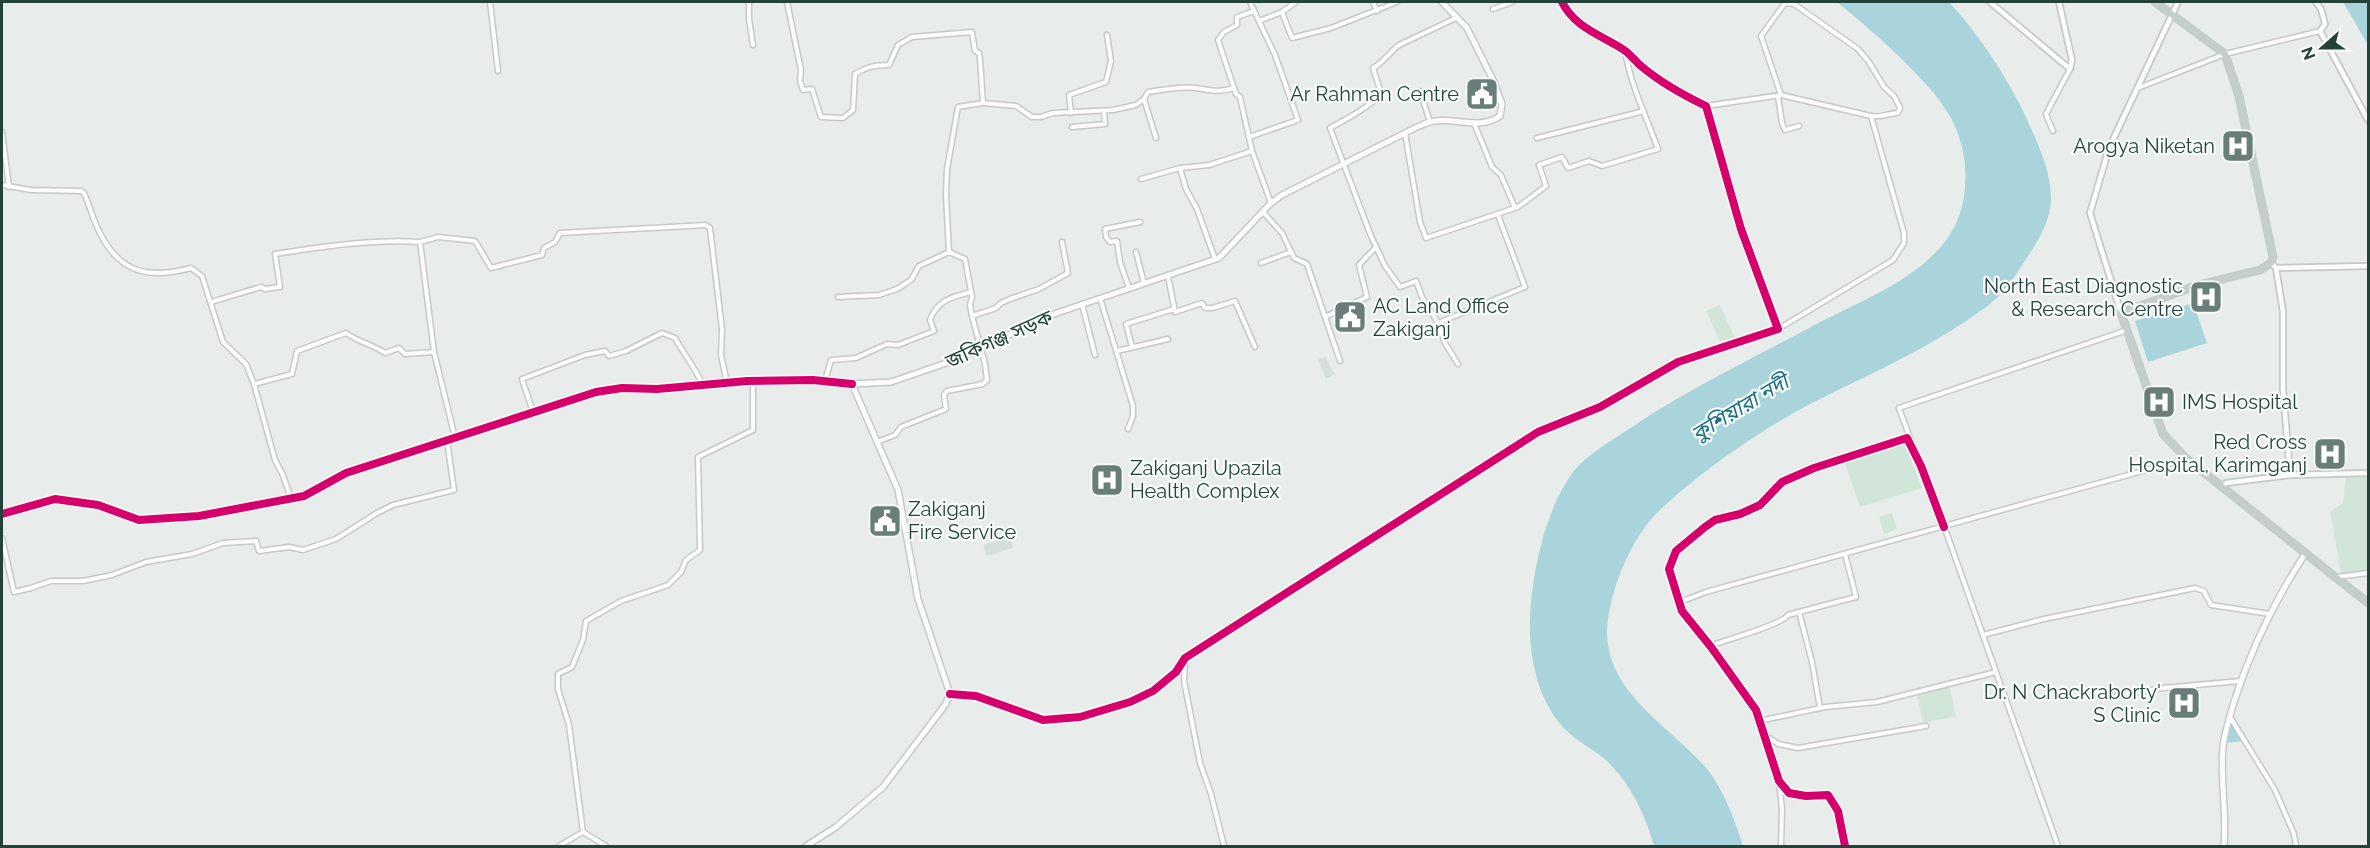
<svg xmlns="http://www.w3.org/2000/svg" width="2370" height="848" font-family="Raleway,'Noto Sans Bengali',sans-serif">
	<style>
		.built { fill: #d6dedb }
		.green { fill: #d1e6d8 }
		.water { fill: #a9d4db }
		.lines { fill: none; stroke-linecap: round; stroke-linejoin: round }
		.minor-casing { stroke: #c5cac8; stroke-width: 7 }
		.tertiary-casing { stroke: #c5cac8; stroke-width: 8 }
		.secondary-casing { stroke: #c3cbc8; stroke-width: 8 }
		.trunk-casing { stroke: #c3ccc9; stroke-width: 9 }
		.minor { stroke: #fcfcfc; stroke-width: 4 }
		.tertiary { stroke: #fcfcfc; stroke-width: 4.5 }
		.secondary { stroke: #fcfcfc; stroke-width: 5 }
		.trunk { stroke: #c6cecc; stroke-width: 6 }
		.cycleway-casing { stroke: #f7fbf9; stroke-width: 11 }
		.cycleway { stroke: #d6006c; stroke-width: 8 }
		.labels { text-anchor: middle; stroke-width: 4.5; stroke-linejoin: round; paint-order: stroke }
		.poi-label { font-size: 20px; fill: #24423a; stroke: #f7fbf9; text-anchor: end }
		.street-label { font-size: 20px; fill: #24423a; stroke: #f7fbf9 }
		.water-label { font-size: 21px; font-style: italic; fill: #1c6f80; stroke: #f7fbf9 }
	</style>
	<rect width="100%" height="100%" fill="#e8edeb"/>
	<g class="built">
		<polygon points="1325,357 1335,374 1326,379 1318,360"/>
		<polygon points="1010,537 1013,548 987,556 983,545"/>
	</g>
	<g class="green">
		<polygon points="1720,305 1735,338 1720,341 1706,311"/>
		<polygon points="1905,443 1922,488 1860,507 1845,463"/>
		<polygon points="2346,476 2368,476 2368,570 2341,574 2330,512 2343,503"/>
		<polygon points="1892,513 1897,529 1884,534 1879,517"/>
		<polygon points="1949,685 1956,716 1923,723 1917,693"/>
	</g>
	<g class="water">
		<path d="M1837,2H1949C1980,36 2005,74 2025,115C2037,142 2052,171 2051,202C2050,221 2037,243 2026,259C2019,269 2012,282 2003,291C1993,304 1976,314 1963,323C1918,353 1870,374 1822,398C1769,424 1701,470 1658,512C1631,538 1609,592 1607,630C1606,694 1671,726 1707,769C1723,788 1736,823 1743,846H1654C1646,817 1632,787 1611,765C1599,752 1582,745 1569,733C1539,705 1529,661 1530,621C1531,575 1545,510 1573,472C1588,453 1618,437 1638,423C1693,387 1753,358 1811,327C1871,294 1962,267 1965,185C1967,162 1962,139 1951,118C1931,81 1870,29 1837,2Z"/>
		<polygon points="2343,2 2368,2 2368,45"/>
		<polygon points="2193,303 2207,343 2148,362 2135,321"/>
		<polygon points="2231,720 2244,741 2225,743"/>
	</g>
	<g class="lines">
		<g class="minor-casing">
			<g id="minor">
				<polyline points="490,2 498,71"/>
				<polyline points="749,2 749,19 753,45"/>
				<path d="M787,2L801,70L800,81L803,90L812,89L821,117L843,118L853,110L855,74C866,67 875,65 889,65L898,45L912,37L972,32L975,51L979,53L980,59L983,103L1016,106L1032,117H1041L1053,113L1113,110L1136,105L1144,99L1148,92C1160,90 1184,86 1196,88C1211,90 1219,93 1234,88"/>
				<polyline points="1373,2 1377,11"/>
				<polyline points="1493,9 1512,2"/>
				<polyline points="1254,11 1237,17 1237,25 1224,32 1218,40 1236,94 1240,97 1252,151 1271,203"/>
				<polyline points="1282,12 1292,38 1331,28 1397,2"/>
				<polyline points="1259,21 1282,12 1296,2"/>
				<polyline points="2138,88 2225,54 2320,31"/>
				<polyline points="1420,91 1430,122"/>
				<path d="M1781,95L1761,36L1785,3L1794,4L1858,49L1869,62L1884,87L1894,96L1900,108L1898,113C1889,113 1880,118 1872,116"/>
				<polyline points="1778,96 1782,123 1785,130 1799,126"/>
				<polyline points="1144,99 1156,138"/>
				<polyline points="1706,106 1781,95 1871,116 1904,233 1904,243 1893,260 1778,329"/>
				<polyline points="1071,113 1069,95 1106,82 1111,61 1107,35"/>
				<polyline points="1474,123 1492,167 1501,175 1515,208"/>
				<polyline points="1072,127 1105,124 1104,111"/>
				<polyline points="2053,131 2046,114 2070,69"/>
				<polyline points="2,132 9,187"/>
				<path d="M1405,133L1420,222L1426,238L1518,207L1546,186L1539,165L1562,157L1568,168L1589,161L1602,166L1658,149C1646,116 1631,86 1625,51"/>
				<polyline points="1249,137 1298,120 1275,55 1250,2"/>
				<polyline points="1537,138 1644,111"/>
				<polyline points="1180,168 1186,189 1197,209 1215,259"/>
				<polyline points="1141,179 1180,168 1209,165 1252,151"/>
				<path d="M2,185L31,190L81,191L84,193C90,206 93,221 100,233C120,274 150,279 191,268L202,276L223,342L246,364L254,384L275,460L282,473L291,498"/>
				<polyline points="1263,212 1282,233 1294,258 1307,264 1340,361"/>
				<polyline points="420,242 438,237 475,241 491,268 542,255 544,248 555,242 560,233 706,225 710,228 722,329 721,355 727,383"/>
				<polyline points="949,252 946,195 947,169 958,107 983,103"/>
				<polyline points="1136,252 1144,283"/>
				<polyline points="1261,263 1291,252"/>
				<polyline points="1168,276 1175,312 1202,303 1205,308 1213,308 1235,301 1255,347"/>
				<polyline points="1129,288 1120,262 1117,241 1110,242 1106,237 1105,229 1140,222"/>
				<polyline points="838,297 879,295 897,289 911,280 919,266 949,252 965,259 972,297 970,305 972,316 985,364 987,380 983,384 947,391 944,395 946,409 901,427 895,435 877,442"/>
				<polyline points="1100,298 1133,406 1133,416 1128,429"/>
				<path d="M211,302L261,287L265,289L280,287L275,254C321,247 372,239 420,242L434,352L455,438"/>
				<polyline points="1082,304 1095,355"/>
				<polyline points="972,316 996,308 1001,303 1010,299 1039,289 1068,273 1062,242"/>
				<polyline points="1325,317 1367,297 1359,265 1376,247"/>
				<path d="M1438,323L1422,297L1416,281L1400,287L1385,266L1371,236L1330,128C1343,121 1374,105 1381,93L1373,68C1384,62 1389,53 1399,45L1456,18"/>
				<polyline points="1132,347 1126,324 1174,309"/>
				<polyline points="1117,351 1168,339"/>
				<polyline points="1458,364 1445,343 1438,323 1525,287 1498,215"/>
				<path d="M825,381L831,360L856,358L887,344L898,345L934,331L930,320C937,300 952,297 971,292"/>
				<path d="M254,384L292,374L297,351L346,333C358,342 372,344 385,353L399,348L405,354L434,352"/>
				<path d="M533,412L522,379L585,355L605,351L609,356L626,351L662,333L675,338C684,354 695,368 703,385"/>
				<polyline points="1913,446 1899,408 2127,330"/>
				<polyline points="1944,526 2058,846"/>
				<polyline points="2,538 14,592 31,588 51,581 83,581 112,575 146,562 192,554 223,543 256,541 259,551 289,547 303,550 336,539 377,513 393,505 454,490 447,440"/>
				<polyline points="2337,577 2368,573"/>
				<polyline points="1680,602 1706,592 2186,459"/>
				<polyline points="1983,635 2044,619 2195,588 2204,591 2211,605 2270,614"/>
				<path d="M1710,646C1725,640 1782,625 1788,615L1799,612"/>
				<polyline points="1185,660 1184,681 1200,763 1211,794 1224,846"/>
				<polyline points="950,694 976,696 1043,720 1080,717 1130,702 1153,691 1176,672 1185,658"/>
				<polyline points="2117,696 2163,688 2241,681"/>
				<polyline points="1820,708 1812,662 1799,612 1856,597 1845,554"/>
				<polyline points="2230,717 2275,790 2294,834 2296,846"/>
				<polyline points="1759,721 1825,707 1877,702 1996,672"/>
				<polyline points="1763,733 1778,744 1798,748 1926,726"/>
				<polyline points="1779,782 1782,809 1781,846"/>
				<polyline points="583,832 569,725 558,689 558,674 572,667 583,640 586,621 621,601 668,585 681,572 686,560 700,550 698,457 753,430 753,381"/>
				<polyline points="559,846 583,832 606,846"/>
				<polyline points="1845,846 1838,811 1828,795 1806,796 1789,793 1779,781 1756,710 1711,647 1682,611 1669,569 1676,551 1705,527 1715,520 1740,514 1760,505 1782,482 1814,468 1907,438 1921,466 1944,527"/>
			</g>
		</g>
		<g class="tertiary-casing">
			<g id="tertiary">
				<polyline points="1990,2 2070,69 2072,60 2059,2"/>
				<polyline points="2316,2 2321,9 2325,24 2320,31 2368,120"/>
				<polyline points="2271,263 2276,268 2368,266"/>
				<polyline points="2276,268 2283,312 2283,389 2290,475"/>
				<polyline points="2121,313 2090,213 2109,148 2178,2"/>
				<polyline points="2223,486 2226,483 2290,475 2368,473"/>
				<polyline points="2,514 55,499 98,505 139,520 199,516 304,496 346,473 596,392 622,388 657,389 747,381 813,380 852,384"/>
				<path d="M1185,658L1538,432L1600,407L1678,362L1778,329L1741,229L1706,106C1683,95 1660,82 1641,66C1635,61 1630,54 1624,50C1601,35 1575,28 1562,2"/>
			</g>
		</g>
		<g class="secondary-casing">
			<g id="secondary">
				<path d="M806,846L836,827L883,787L945,705L950,694L918,599L898,490L852,384L891,382L955,360L1054,314L1219,258L1271,203L1282,195L1417,127C1423,125 1429,121 1435,121C1457,118 1481,130 1500,116L1502,104L1493,80L1467,28L1442,2"/>
				<path d="M2224,846C2227,813 2220,780 2223,746C2225,731 2230,716 2234,702C2251,649 2275,600 2305,554"/>
			</g>
		</g>
		<g class="trunk-casing">
			<polyline id="trunk" points="2155,2 2225,54 2239,96 2273,257 2271,263 2260,270 2198,285 2121,313 2163,434 2187,459 2368,603"/>
		</g>
		<use href="#minor" class="minor"/>
		<use href="#tertiary" class="tertiary"/>
		<use href="#secondary" class="secondary"/>
		<use href="#trunk" class="trunk"/>
		<g class="cycleway-casing">
			<g id="cycleway">
				<polyline points="2,514 55,499 98,505 139,520 199,516 304,496 346,473 596,392 622,388 657,389 747,381 813,380 852,384"/>
				<path d="M950,694L976,696L1043,720L1080,717L1130,702L1153,691L1176,672L1185,658L1538,432L1600,407L1678,362L1778,329L1741,229L1706,106C1683,95 1660,82 1641,66C1635,61 1630,54 1624,50C1601,35 1575,28 1562,2"/>
				<polyline points="1845,846 1838,811 1828,795 1806,796 1789,793 1779,781 1756,710 1711,647 1682,611 1669,569 1676,551 1705,527 1715,520 1740,514 1760,505 1782,482 1814,468 1907,438 1921,466 1944,527"/>
			</g>
		</g>
		<use href="#cycleway" class="cycleway"/>
	</g>
	<defs>
		<g id="civic-square" transform="scale(1.725)"><rect x="-9" y="-9" width="18" height="18" rx="4" fill="#697e78" stroke="#f7fbf9"/><path d="M-.6-6.5H3V-4.5H.6V-3L4-1V1h2V6H-6V1h2V-1L-.6-3ZM-1.2 2.5V6h2.4V2.5Z" fill="#fff"/></g>
		<g id="hospital-square" transform="scale(1.725)"><rect x="-9" y="-9" width="18" height="18" rx="4" fill="#697e78" stroke="#f7fbf9"/><path d="M-5-5h3v3.5h4V-5h3V5h-3V1.5h-4V5h-3Z" fill="#fff"/></g>
	</defs>
	<g fill-rule="evenodd">
		<use href="#civic-square" x="1482" y="94"/>
		<use href="#hospital-square" x="2238" y="146"/>
		<use href="#hospital-square" x="2206" y="297"/>
		<use href="#civic-square" x="1350" y="317"/>
		<use href="#hospital-square" x="2159" y="402"/>
		<use href="#hospital-square" x="2330" y="454"/>
		<use href="#hospital-square" x="1107" y="480"/>
		<use href="#civic-square" x="885" y="521"/>
		<use href="#hospital-square" x="2184" y="703"/>
	</g>
	<g class="labels">
		<g class="poi-label">
			<text x="1459" y="101">Ar Rahman Centre</text>
			<text x="2215" y="153">Arogya Niketan</text>
			<text x="2183" y="293">North East Diagnostic<tspan x="2183" dy="23">&amp; Research Centre</tspan></text>
			<text x="1373" y="313" text-anchor="start">AC Land Office<tspan x="1373" dy="23">Zakiganj</tspan></text>
			<text x="2182" y="409" text-anchor="start">IMS Hospital</text>
			<text x="2307" y="449">Red Cross<tspan x="2307" dy="23">Hospital, Karimganj</tspan></text>
			<text x="1130" y="475" text-anchor="start">Zakiganj Upazila<tspan x="1130" dy="23">Health Complex</tspan></text>
			<text x="908" y="516" text-anchor="start">Zakiganj<tspan x="908" dy="23">Fire Service</tspan></text>
			<text x="2161" y="699">Dr. N Chackraborty'<tspan x="2161" dy="23">S Clinic</tspan></text>
		</g>
		<g class="street-label">
			<text transform="translate(999 339) rotate(-24)" y="7">জকিগঞ্জ সড়ক</text>
		</g>
		<g class="water-label">
			<text transform="translate(1740 408) rotate(-31)" y="7">কুশিয়ারা নদী</text>
		</g>
	</g>
	<rect width="2370" height="848" fill="none" stroke="#24423a" stroke-width="6"/>
	<g transform="translate(2322 48) rotate(249)" stroke="#f7fbf9" stroke-width="4.5" paint-order="stroke">
	<path d="M0-4.5L10 22L0 15L-10 22Z" fill="#24423a"/>
	<text y="-9" font-size="16" font-weight="bold" text-anchor="middle" fill="#24423a">N</text>
	</g>
</svg>
